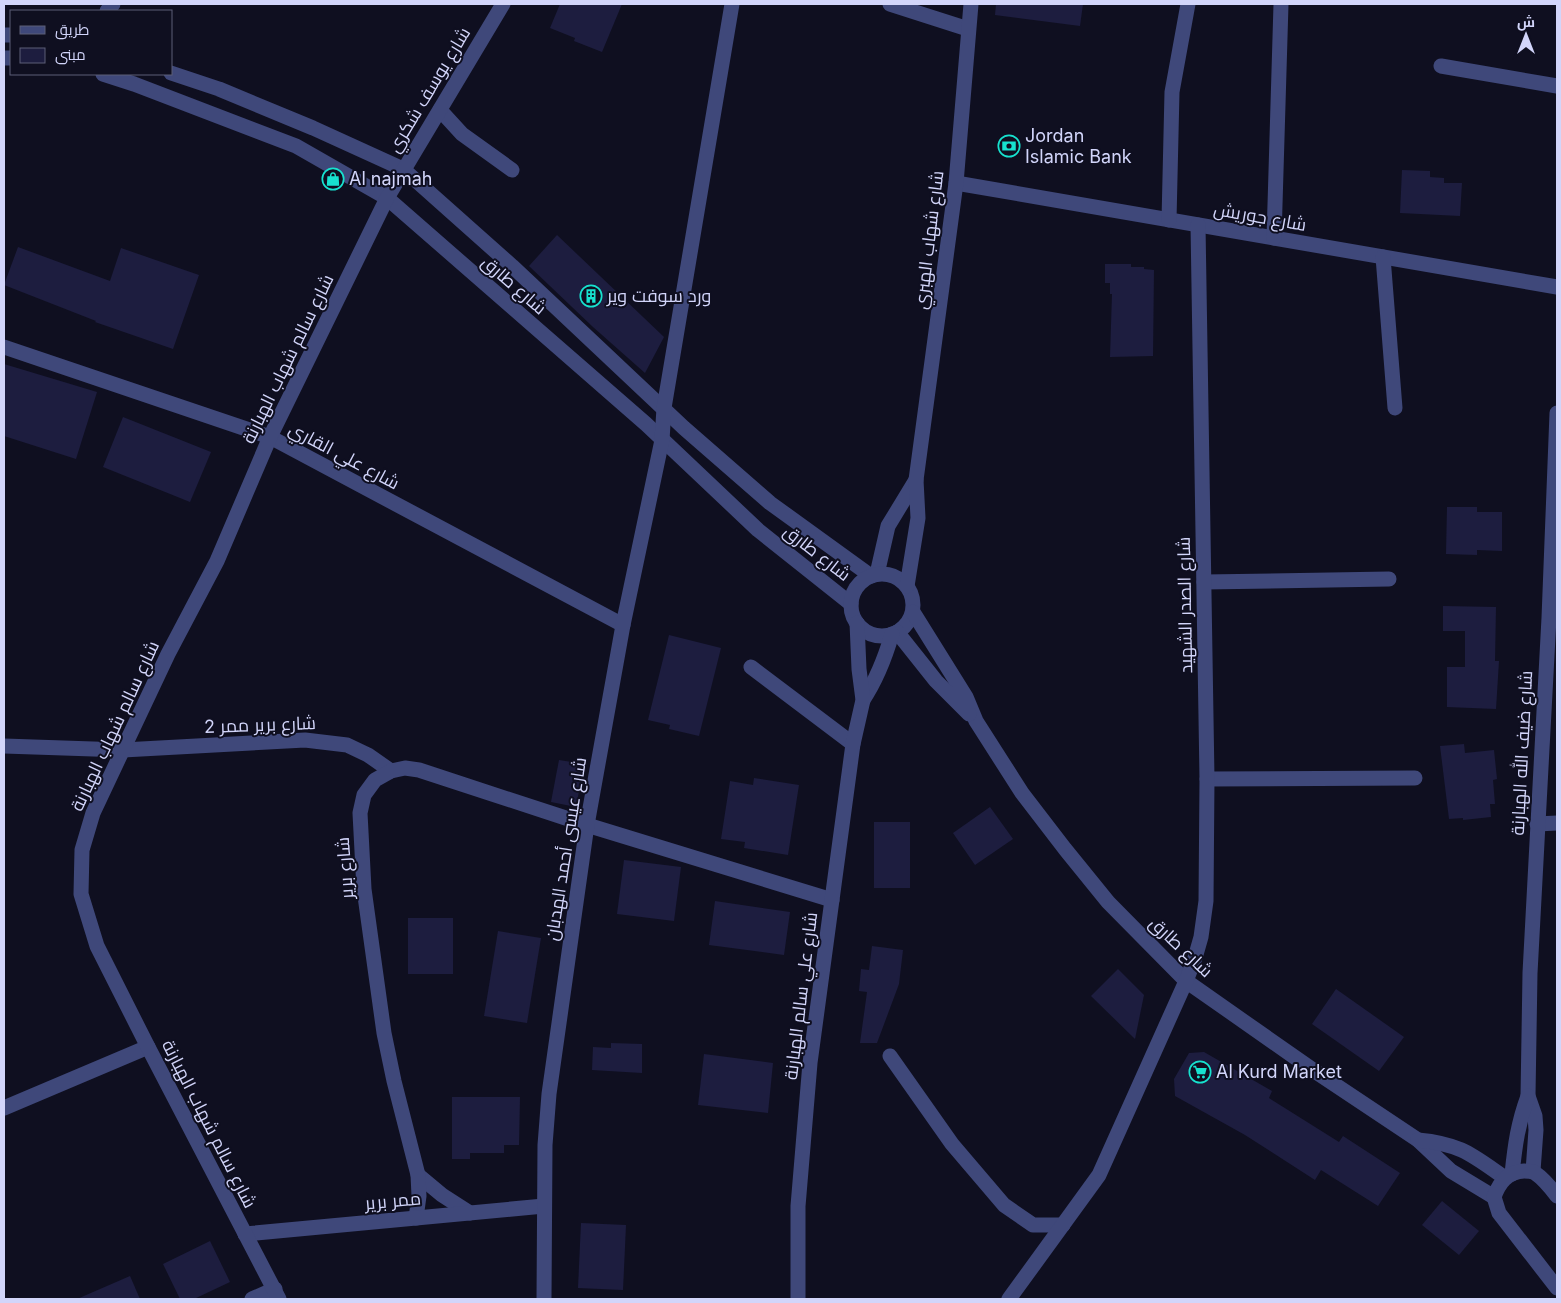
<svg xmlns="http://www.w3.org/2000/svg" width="1561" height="1303" font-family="Inter,Cairo,sans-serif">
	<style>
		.building { fill: #1d1d3f }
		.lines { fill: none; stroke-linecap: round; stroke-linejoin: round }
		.minor { stroke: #3f487a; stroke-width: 15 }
		.labels { text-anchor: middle; stroke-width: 4; stroke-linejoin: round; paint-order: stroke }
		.street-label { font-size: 18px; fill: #d2d5fa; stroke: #0f0f20 }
		.poi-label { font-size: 18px; fill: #d2d5fa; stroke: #0f0f20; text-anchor: start }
	</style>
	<rect width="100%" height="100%" fill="#0f0f20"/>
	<g class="building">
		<polygon points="560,4 622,4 602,52 574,41 575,38 550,28"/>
		<polygon points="996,4 1083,4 1080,26 995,15"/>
		<polygon points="1402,170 1430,171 1430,177 1444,178 1444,183 1462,183 1460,216 1400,213"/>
		<polygon points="557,235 664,337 645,373 593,327 529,266"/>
		<polygon points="18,247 110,281 121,248 199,275 173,349 95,322 96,321 4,285"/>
		<polygon points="1105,264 1131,264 1131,267 1144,267 1144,269 1154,270 1153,356 1110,357 1112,294 1110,294 1110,283 1105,283"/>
		<polygon points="4,364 97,392 76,459 4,436"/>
		<polygon points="123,417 211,452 190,502 103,467"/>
		<polygon points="1447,507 1477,507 1477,512 1502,512 1502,551 1477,550 1477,555 1446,554"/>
		<polygon points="1443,606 1496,607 1495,661 1499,661 1496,709 1447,707 1447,667 1465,667 1465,631 1443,631"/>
		<polygon points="669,635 721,648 699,736 669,729 670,725 648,720"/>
		<polygon points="1464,744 1465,753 1494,750 1497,779 1493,780 1495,804 1490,804 1491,817 1463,820 1463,818 1449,819 1440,746"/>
		<polygon points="559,760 584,764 576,807 551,802"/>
		<polygon points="754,778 799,785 788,855 744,848 745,842 721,839 730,781 753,785"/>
		<polygon points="990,807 1013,839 975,865 953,833"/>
		<rect x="874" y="822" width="36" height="66"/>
		<polygon points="624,860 681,867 674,921 617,914"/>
		<polygon points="715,901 790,912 784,955 709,945"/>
		<rect x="408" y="918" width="45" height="56"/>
		<polygon points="498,931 541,938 527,1023 484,1016"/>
		<polygon points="872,946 903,950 899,984 877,1043 860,1043 867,992 859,991 861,969 869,970"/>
		<polygon points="1118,969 1144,995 1135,1039 1091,996"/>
		<polygon points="1336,989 1404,1037 1379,1071 1312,1024"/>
		<polygon points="611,1043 642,1044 642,1073 592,1070 593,1047 611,1048"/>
		<polygon points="1204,1052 1272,1091 1269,1098 1339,1142 1343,1136 1400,1173 1378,1206 1321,1170 1315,1180 1245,1135 1175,1096 1174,1079 1189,1053"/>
		<polygon points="704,1054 773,1063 768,1113 698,1105"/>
		<polygon points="452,1097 520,1097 519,1145 504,1145 504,1153 470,1153 470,1159 452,1159"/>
		<polygon points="1442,1201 1479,1231 1459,1255 1422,1225"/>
		<polygon points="581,1223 626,1225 623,1290 578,1288"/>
		<polygon points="210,1241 230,1282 194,1299 180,1299 163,1264"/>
		<polygon points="130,1276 140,1299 77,1299"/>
	</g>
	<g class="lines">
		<g class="minor">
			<polyline points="890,4 968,29"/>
			<polyline points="107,11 113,4"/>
			<polyline points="4,35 11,35"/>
			<polyline points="4,58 11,58"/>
			<polyline points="1441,66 1557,86"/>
			<polyline points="171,73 219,89 313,128 403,169 512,266 684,428 770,503 871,576"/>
			<polyline points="103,74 134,84 296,146 387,198 646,424 758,530 851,604"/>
			<polyline points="440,110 462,134 512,170"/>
			<polyline points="956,183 1557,287"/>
			<polyline points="1169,220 1172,92 1188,4"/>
			<polyline points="1274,238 1281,4"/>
			<polyline points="1383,257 1395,408"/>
			<polyline points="4,347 270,437 623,625"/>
			<polyline points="877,574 888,526 916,480"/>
			<circle cx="882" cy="605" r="31"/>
			<polyline points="1204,582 1389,579"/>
			<polyline points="907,586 918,518 916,480 956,183 971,4"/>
			<polyline points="913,612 966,697 976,721 1022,793 1065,849 1108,902 1186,981 1313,1070 1418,1140 1451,1171 1494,1197"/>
			<polyline points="897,632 936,681 969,714"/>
			<polyline points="751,667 853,744"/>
			<path d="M863,700C877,679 885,658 892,634"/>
			<polyline points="4,746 123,750 305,740 347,745 368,755 391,771"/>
			<polyline points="1207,779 1415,778"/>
			<polyline points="1537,824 1557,823"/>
			<polyline points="890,1056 952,1144 1004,1205 1033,1225 1063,1225"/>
			<polyline points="4,1108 148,1047"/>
			<path d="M1418,1140C1461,1144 1472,1155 1505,1178"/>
			<polyline points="1533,1171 1536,1130 1535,1116 1528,1096 1530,973 1549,618 1557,413"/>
			<path d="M1512,1174C1515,1145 1518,1123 1528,1096"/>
			<polyline points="418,1175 442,1195 470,1213"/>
			<path d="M1557,1196C1551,1188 1544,1179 1535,1173C1532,1171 1528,1171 1524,1171C1507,1172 1499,1183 1494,1197L1499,1213L1557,1288"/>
			<polyline points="416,1218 419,1196 418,1175 394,1081 384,1033 364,889 360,813 364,795 375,780 391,771 405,768 419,770 587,825 832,900"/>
			<polyline points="245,1234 544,1206"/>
			<polyline points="252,1299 275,1289"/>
			<polyline points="279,1299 148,1047 97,946 81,894 82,850 93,813 168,654 217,561 270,437 387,198 503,4"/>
			<polyline points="544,1299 545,1145 549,1094 587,825 623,625 662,440 664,408 732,4"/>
			<polyline points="798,1299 798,1206 810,1063 853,744 863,700 859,669 857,623"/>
			<polyline points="1009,1299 1099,1175 1186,981 1195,958 1201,937 1206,901 1207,779 1198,225"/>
		</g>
	</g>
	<defs>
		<g id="bank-ring" transform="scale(1.125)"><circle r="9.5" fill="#0f0f20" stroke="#17e2cf" stroke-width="1.5"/><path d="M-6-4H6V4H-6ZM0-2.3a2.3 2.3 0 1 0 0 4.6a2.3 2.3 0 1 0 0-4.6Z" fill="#17e2cf"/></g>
		<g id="shop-ring" transform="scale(1.125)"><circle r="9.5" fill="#0f0f20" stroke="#17e2cf" stroke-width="1.5"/><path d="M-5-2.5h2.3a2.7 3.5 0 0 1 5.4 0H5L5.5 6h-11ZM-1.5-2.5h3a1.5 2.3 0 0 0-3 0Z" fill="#17e2cf"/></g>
		<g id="building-ring" transform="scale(1.125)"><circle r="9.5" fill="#0f0f20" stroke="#17e2cf" stroke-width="1.5"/><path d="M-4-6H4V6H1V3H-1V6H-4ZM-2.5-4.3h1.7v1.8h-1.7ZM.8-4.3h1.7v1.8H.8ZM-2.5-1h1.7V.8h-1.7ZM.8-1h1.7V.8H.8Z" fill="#17e2cf"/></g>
		<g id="supermarket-ring" transform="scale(1.125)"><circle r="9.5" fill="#0f0f20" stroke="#17e2cf" stroke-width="1.5"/><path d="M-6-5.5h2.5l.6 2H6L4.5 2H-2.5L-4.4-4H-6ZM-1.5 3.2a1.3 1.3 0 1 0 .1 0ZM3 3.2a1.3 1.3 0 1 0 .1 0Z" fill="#17e2cf"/></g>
	</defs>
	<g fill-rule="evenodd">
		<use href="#bank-ring" x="1009" y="146"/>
		<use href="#shop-ring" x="333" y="179"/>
		<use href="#building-ring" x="591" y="296"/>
		<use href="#supermarket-ring" x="1200" y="1072"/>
	</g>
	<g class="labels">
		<g class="street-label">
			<text transform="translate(429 90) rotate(-59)" y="6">شارع يوسف شكري</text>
			<text transform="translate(1260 217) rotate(10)" y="6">شارع جوريش</text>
			<text transform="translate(929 240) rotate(-83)" y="6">شارع شهاب الهبري</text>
			<text transform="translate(514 285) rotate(41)" y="6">شارع طارق</text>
			<text transform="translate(288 359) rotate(-64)" y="6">شارع سالم شهاب الهبارنة</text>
			<text transform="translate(344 456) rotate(28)" y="6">شارع علي القاري</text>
			<text transform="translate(817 553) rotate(38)" y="6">شارع طارق</text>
			<text transform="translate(1185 605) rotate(-91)" y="6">شارع الصدر الشهيد</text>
			<text transform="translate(260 725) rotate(-2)" y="6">شارع برير ممر 2</text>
			<text transform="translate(115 726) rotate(-65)" y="6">شارع سالم شهاب الهبارنة</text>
			<text transform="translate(1522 753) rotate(-87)" y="6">شارع ضيف الله الهبارنة</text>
			<text transform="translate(566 849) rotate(-81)" y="6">شارع عيسى أحمد الهدبان</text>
			<text transform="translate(345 868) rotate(-94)" y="6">شارع برير</text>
			<text transform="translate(1181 947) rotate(43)" y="6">شارع طارق</text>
			<text transform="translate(801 996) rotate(-83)" y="6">شارع علي سالم الهبارنة</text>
			<text transform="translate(209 1124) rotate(63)" y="6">شارع سالم شهاب الهبارنة</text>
			<text transform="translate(393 1201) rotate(-5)" y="6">ممر برير</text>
		</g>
		<g class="poi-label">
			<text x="1025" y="142">Jordan<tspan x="1025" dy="21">Islamic Bank</tspan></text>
			<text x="349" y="185">Al najmah</text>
			<text x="607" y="302">ورد سوفت وير</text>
			<text x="1216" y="1078">Al Kurd Market</text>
		</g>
	</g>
	<rect width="1561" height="1303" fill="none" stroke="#d2d5fa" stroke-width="10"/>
	<rect x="10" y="10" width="162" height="65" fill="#0f0f20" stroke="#5d5e77"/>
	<rect x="20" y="26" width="25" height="8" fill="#3f487a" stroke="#5d5e77"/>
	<text x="55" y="35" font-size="15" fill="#d2d5fa">طريق</text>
	<rect x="20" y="48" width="25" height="15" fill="#1d1d3f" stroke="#5d5e77"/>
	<text x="55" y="60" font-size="15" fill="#d2d5fa">مبنى</text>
	<g transform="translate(1526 35)" stroke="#0f0f20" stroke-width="4" paint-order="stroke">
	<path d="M0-4L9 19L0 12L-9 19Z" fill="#d2d5fa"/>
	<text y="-8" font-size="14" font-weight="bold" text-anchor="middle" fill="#d2d5fa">ش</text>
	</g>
</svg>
